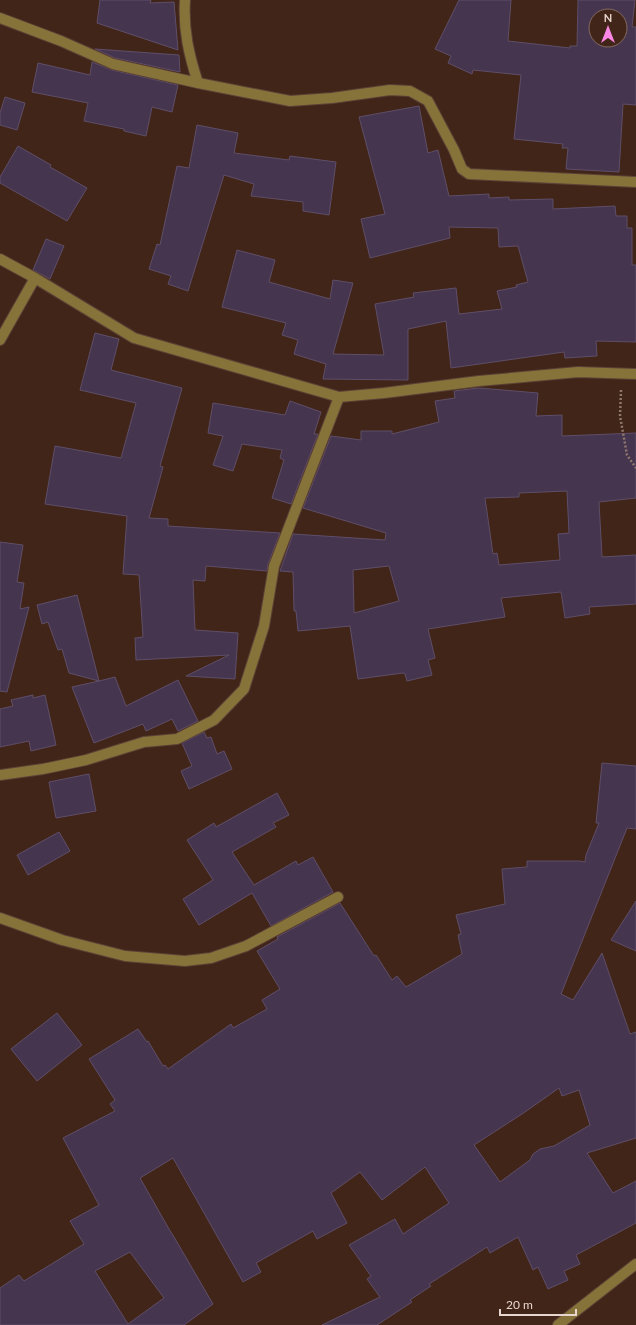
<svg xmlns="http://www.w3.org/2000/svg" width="636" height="1325" font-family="Lato,sans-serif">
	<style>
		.building { fill: #46354e; stroke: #5f4e68; fill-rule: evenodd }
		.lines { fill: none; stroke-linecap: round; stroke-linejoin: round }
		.minor-casing { stroke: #5c4136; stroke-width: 12 }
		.path { stroke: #8f776d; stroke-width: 2.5; stroke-dasharray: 2 2; stroke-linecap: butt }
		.minor { stroke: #85733a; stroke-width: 10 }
	</style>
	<rect width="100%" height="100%" fill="#412519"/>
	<g class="building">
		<polygon points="100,0 151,0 150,3 174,2 178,50 97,23"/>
		<path d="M459,0H511L508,41L570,48V46H577L578,0H635L632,27H636V105L623,104L619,172L566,169L568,148H562L563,144L514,139L521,75L473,70L472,74L448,63L451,56L435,49ZM596,16H620V40H596Z"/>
		<polygon points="95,49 179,55 180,72 115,58"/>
		<polygon points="92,62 112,70 178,85 172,112 152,107 146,136 124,131 124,129 84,121 88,103 32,92 38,63 90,75"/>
		<polygon points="5,97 25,103 17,130 0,125 0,113"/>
		<polygon points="419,106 428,153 438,150 449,196 489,194 489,198 509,197 509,200 553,199 553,209 615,206 616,216 627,216 627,228 632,228 632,265 636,265 636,342 596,341 597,356 565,358 564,352 451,368 446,321 408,329 408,380 323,379 326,364 294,354 298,340 282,335 286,323 222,307 237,250 275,260 269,282 330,299 333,280 353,283 333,354 384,355 375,304 414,297 413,293 456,288 459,314 502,309 497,291 517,287 516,285 528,282 518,246 499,247 498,228 449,227 450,238 370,258 361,219 385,214 359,117"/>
		<polygon points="197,125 238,133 234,153 289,160 290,156 336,162 329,215 303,211 303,202 251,196 254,184 224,175 188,291 168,284 171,276 149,269 157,244 160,245 177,166 189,168"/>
		<polygon points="18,146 51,165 50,167 87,188 67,221 0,183 0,177"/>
		<polygon points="46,239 64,246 50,279 33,270"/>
		<polygon points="95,333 119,339 111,370 182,388 160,466 163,467 149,518 168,519 168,526 280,533 268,564 267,571 206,566 205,581 193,580 195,630 238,633 235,679 186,676 229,655 136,660 135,638 143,637 139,575 123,574 127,516 45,504 55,446 121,458 136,403 80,390"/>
		<path d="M479,388L538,393L536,416L562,415V436L636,433V498L599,502L602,557L636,555V604L589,607L590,614L565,618L561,592L501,598L505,617L428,629L435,658L428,660L432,675L407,681L405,674L403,673L358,679L350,626L298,631L296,611H294L293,572L280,571L293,534L385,540L386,533L303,508L331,436L361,440V431H392V434L439,422L435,401L455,398L454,391ZM567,491L569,533L558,534L560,560L499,565L497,553L493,554L485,498L519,497V493ZM389,566L399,601L354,613L353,570Z"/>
		<polygon points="290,401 321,412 314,434 318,434 291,504 272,498 284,460 280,458 282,450 242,444 233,471 213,465 223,436 208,433 213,403 285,415"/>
		<polygon points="0,542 23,545 17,582 24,583 20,609 29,607 7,692 0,691"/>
		<polygon points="77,595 99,681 115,677 126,706 178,680 198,721 178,731 172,719 146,731 143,724 94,743 72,687 99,681 69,673 62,649 58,650 48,622 42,624 37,605"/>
		<polygon points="33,695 33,698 45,695 56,745 31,751 29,741 0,747 0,709 13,706 11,700"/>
		<polygon points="204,732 207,738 211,737 217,754 224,751 232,769 189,789 181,771 192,766 182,743"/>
		<path d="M602,763L636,766V829L627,828L561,994L573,1000L602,953L630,1034L636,1032V1138L587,1153L613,1193L636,1181V1223L576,1255L580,1264L564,1271L568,1280L548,1289L538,1267L533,1270L518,1237L490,1253L487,1247L429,1284L431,1286L410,1300L412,1302L377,1325H322L380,1297L367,1279L371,1276L349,1245L395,1219L403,1234L449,1203L425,1167L382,1200L360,1172L331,1193L347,1223L317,1239L313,1231L256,1263L261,1272L243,1282L173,1158L140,1178L169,1229L174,1237L213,1304L184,1325H0V1288L19,1275L24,1281L84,1244L70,1221L99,1205L63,1138L115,1111L110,1104L115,1100L89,1059L138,1029L147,1042L148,1041L163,1066L165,1065L168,1069L231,1024L233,1028L267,1009L262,1000L280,989L257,951L278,939L277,937L340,903L374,956L376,955L392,980L397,976L406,987L462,954L458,935L461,934L456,915L505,904L502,869L527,867V861H579L585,862L586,855L599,823H596ZM559,1088L562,1096L579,1090L590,1125L554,1146L540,1149L533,1154L530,1160L500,1182L474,1145L522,1114ZM130,1252L164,1298L128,1324L95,1271Z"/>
		<polygon points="89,774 96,811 56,818 49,782"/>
		<polygon points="277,793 289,815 273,823 276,827 232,852 254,885 296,861 298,865 313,857 333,892 271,926 252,893 199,925 183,899 213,880 187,840 214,823 216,827"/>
		<polygon points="59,832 70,851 28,875 17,855"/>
		<polygon points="636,901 636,951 611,940"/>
		<polygon points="57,1013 82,1045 37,1081 11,1049"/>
	</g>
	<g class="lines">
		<g class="minor-casing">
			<g id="minor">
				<path d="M185,0C183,30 189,55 198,83"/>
				<polyline points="0,18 61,41 113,64 198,83 290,101 332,98 390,90 410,91 428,101 454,150 462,169 469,174 636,182"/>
				<polyline points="0,259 35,278 134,338 339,397 384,393 479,381 578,372 636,374"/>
				<polyline points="0,340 35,278"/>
				<polyline points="0,775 43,769 86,760 144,742 177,739 214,720 244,689 264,626 274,566 339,397"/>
				<polyline points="0,918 62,940 125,956 185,961 211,958 246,946 338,897"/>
				<polyline points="558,1325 636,1264"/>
			</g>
		</g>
		<polyline class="path" points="621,390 620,416 627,455 636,468"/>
		<use href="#minor" class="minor"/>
	</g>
	<g transform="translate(608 28)"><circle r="19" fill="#412519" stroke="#846b61"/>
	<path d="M0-3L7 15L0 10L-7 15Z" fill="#fc86e4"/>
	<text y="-6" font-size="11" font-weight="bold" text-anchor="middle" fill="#e8d5cd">N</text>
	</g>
	<path d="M500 1309v6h76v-6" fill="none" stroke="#e8d5cd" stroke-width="2"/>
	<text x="506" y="1309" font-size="12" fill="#e8d5cd" stroke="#412519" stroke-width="3" paint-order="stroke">20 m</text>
</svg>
